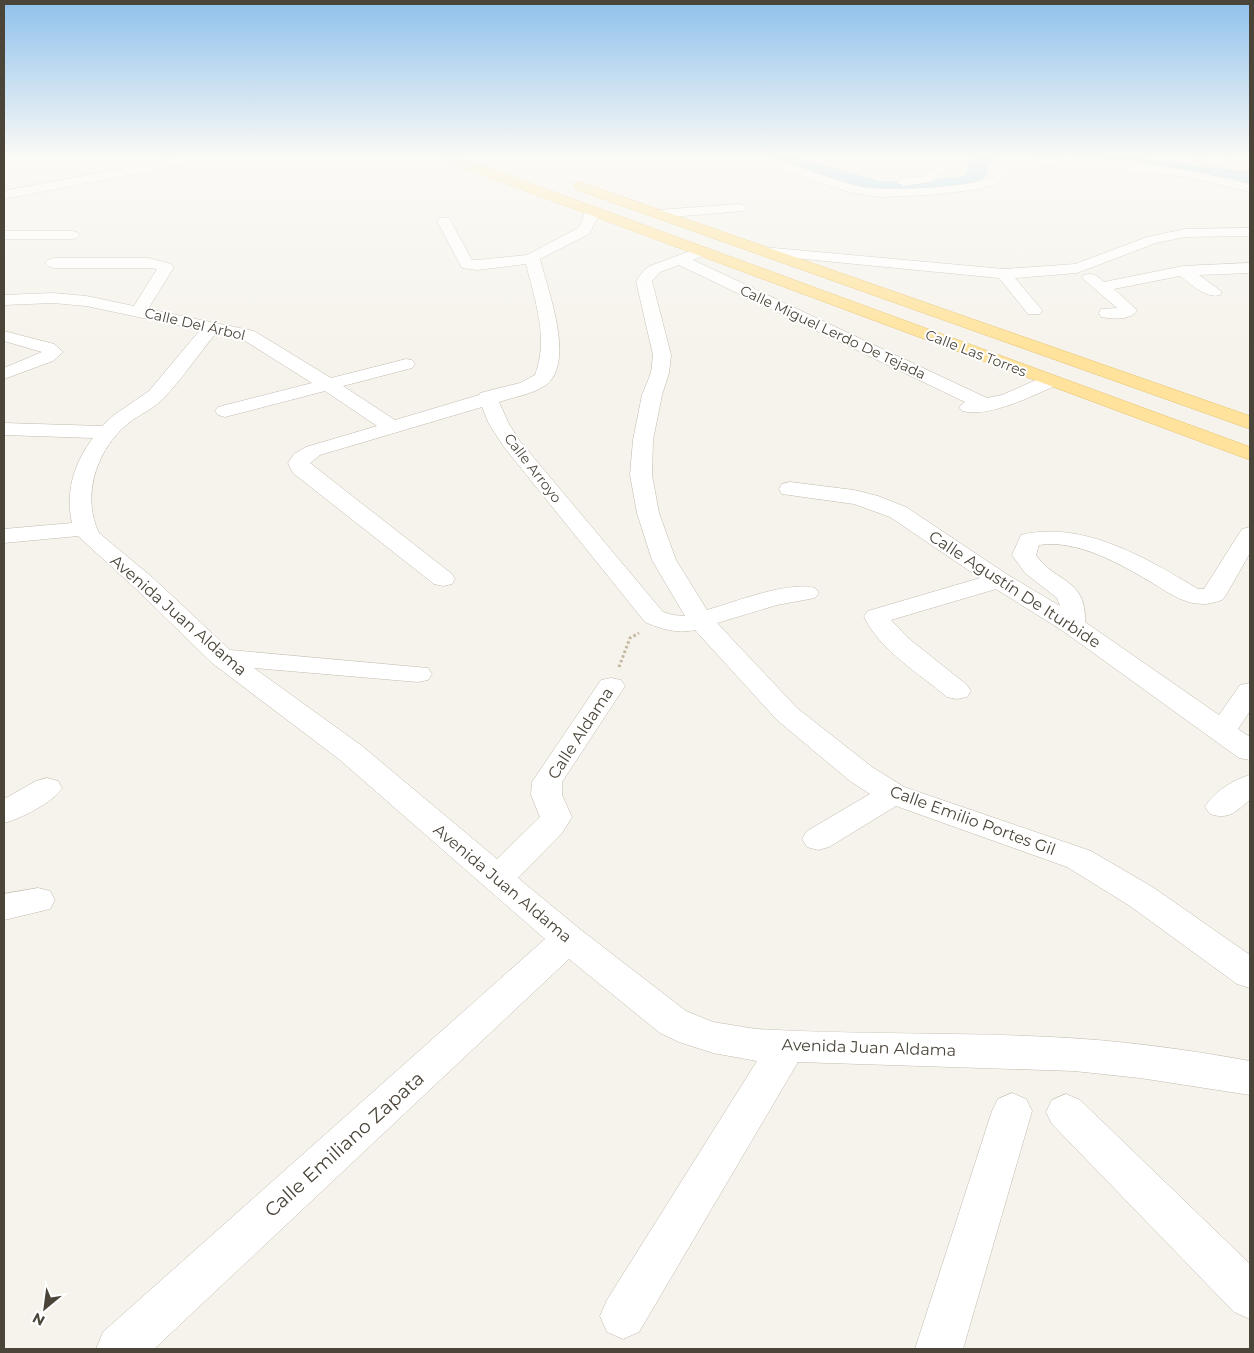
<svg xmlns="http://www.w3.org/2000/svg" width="1254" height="1353" font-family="Montserrat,sans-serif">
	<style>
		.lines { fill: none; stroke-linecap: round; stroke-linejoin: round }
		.river { fill: #a9d4f2; fill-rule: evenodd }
		.minor-casing { stroke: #c2bbae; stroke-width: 1 }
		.major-casing { stroke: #e6c16a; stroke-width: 1 }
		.path { stroke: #c4b79f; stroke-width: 3; stroke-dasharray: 2.5 2.5; stroke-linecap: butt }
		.minor { fill: #fff; fill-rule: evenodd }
		.major { fill: #ffe39c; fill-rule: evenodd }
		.labels { text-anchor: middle; stroke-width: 4; stroke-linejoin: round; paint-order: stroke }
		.far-street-label { font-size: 14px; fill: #4b4439; stroke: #fff }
		.street-label { font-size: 16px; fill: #4b4439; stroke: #fff }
		.near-street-label { font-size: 19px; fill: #4b4439; stroke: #fff }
	</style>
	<rect width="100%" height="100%" fill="#f6f3ec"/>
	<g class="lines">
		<g class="river">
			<polygon points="765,158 798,158 879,181 921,181 964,176 967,172 967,165 973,158 995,158 987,167 987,173 977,185 921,193 878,193 768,162"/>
			<polygon points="1047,158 1139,158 1250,172 1250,184 1121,168 1057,164 1050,162"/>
		</g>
		<g class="minor-casing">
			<g id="minor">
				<polygon points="176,158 203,158 197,162 4,199 4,191"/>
				<path d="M740,158C748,158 756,158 763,158C795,162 826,179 858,186C883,192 963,188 986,179C995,176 998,166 1007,163C1084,150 1175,166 1250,184V192L1187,177L1080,166L1041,165L1011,170L997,184L979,189L931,195L880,197L852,193L774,168L742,161Z"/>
				<polygon points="949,158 963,158 931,182 903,186 897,182 903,178 924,176"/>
				<polygon points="1220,158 1250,163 1250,171 1203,163 1197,159"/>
				<polygon points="739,204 744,205 746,208 744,211 659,218 652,214 659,210"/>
				<path d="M591,206L598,210L597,219L589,234L540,259C547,288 576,362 546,385C533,394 514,397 499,402L509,424L519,440L663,612L673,615L685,616L652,560L637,513L630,475L633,440L642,395L651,373L653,355L636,281L645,269L650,266L698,248H708L710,251L708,254L693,260L987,398L1002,395L1043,377L1050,375L1057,377L1059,381L1057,385C1032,396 989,418 962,411L959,407L965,402L679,265L660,272L652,281L671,355L669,373L662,395L653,440L652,475L659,513L676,560L707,610C735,602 787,581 815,588L819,593L815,598L777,605L717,623L797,708L872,767L904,787L1091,851L1154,888L1250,955V988L1237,984L1130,906L1067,867L896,806L829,847L818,850L807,847L802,839L807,831L870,794L850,781L777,720L695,630C677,634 661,629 645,622L504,447L489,424L482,407L320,455L310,463L452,574L455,579L452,584L443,586L434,584L293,473L288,463L294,454L306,447L377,426L325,391L225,417L218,415L215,411L218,407L312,383L242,339L216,333C198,355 182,379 163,399C151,411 135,416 123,428C95,454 82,498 99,533L153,578L230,650L428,668L432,674L428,680L418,682L254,668L362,746L497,859L540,817L531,795L532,782L601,680L611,678L621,680L625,686L562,782V795L572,817L562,833L518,878L581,930L686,1011L713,1022L756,1029C854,1035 953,1032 1051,1037C1117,1040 1185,1049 1250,1061V1095L1140,1078L1074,1071L798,1062L639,1332L623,1339L607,1332L600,1316L607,1300L757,1061L713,1053L679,1042L660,1033L569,959L154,1349H96L103,1332L545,939L340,760L212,663L135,588L78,536L4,543V529L72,523C65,492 74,463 93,438L4,435V423L102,426L114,415L149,391L200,330L86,306L53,303L4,305V295L53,293L86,296L134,306L157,269L149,268H53L48,266L45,263L48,260L53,258H149L171,264L174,267L148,309L254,331L331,378L406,359L412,360L415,364L412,368L343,386L395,420L479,395L480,393L520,383L535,375C549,338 535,301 526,264L477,270L462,268L437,221L439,218H449L472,260H477L527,255L578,228L583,219L584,210Z"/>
				<polygon points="1250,228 1250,236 1185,237 1156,243 1077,273 1015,278 1042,310 1040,314 1028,314 999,278 763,255 758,254 756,251 758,248 763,247 1004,269 1075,264 1147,237 1185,229"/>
				<polygon points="4,231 72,231 77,232 79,235 77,238 72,239 4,239"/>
				<path d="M1250,263V273L1199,275L1222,292L1220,295C1206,299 1191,284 1180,276L1114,289L1137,310C1130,321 1113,319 1101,317L1099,313L1101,309L1117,308L1082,278L1084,275C1093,272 1097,276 1104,282L1183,266Z"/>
				<polygon points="4,331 54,344 63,352 53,361 4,379 4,368 42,352 4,341"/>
				<path d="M790,482L854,490L878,496L906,507L1008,575L1060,606L1057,598L1025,573L1012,555L1021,535C1083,520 1146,558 1198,589H1204L1242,529L1250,527V553L1226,595L1222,600C1216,602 1209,604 1203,604C1184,604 1169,593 1154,584C1122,565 1078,539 1039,545L1036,555C1055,583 1087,578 1085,622L1219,715L1240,685L1250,683V711L1238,729L1250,737V760L1239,758L1063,631L996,589L891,620L908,638L967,685L971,691L967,697L957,699L947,697C921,675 877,648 864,616L868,611L980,578L890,517L854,504L782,494L779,489L782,484Z"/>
				<path d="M1250,775V800C1235,812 1229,820 1210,814L1205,807C1214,792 1234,779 1250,775Z"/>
				<path d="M47,778L58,781L62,788C54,802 20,819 4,823V799L36,781Z"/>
				<polygon points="38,888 50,891 55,900 50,909 4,920 4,894"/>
				<polygon points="1012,1093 1026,1099 1032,1111 963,1349 915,1349 992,1111 998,1099"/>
				<polygon points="1066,1094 1080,1100 1250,1264 1250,1319 1234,1312 1052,1124 1046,1112 1052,1100"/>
			</g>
		</g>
		<g class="major-casing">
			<g id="major">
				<polygon points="443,158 461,158 1250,447 1250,460 445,161"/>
				<polygon points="580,182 1250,416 1250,429 575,189 574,186 575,183"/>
			</g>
		</g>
		<polyline class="path" points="619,667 630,638 639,633"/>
		<use href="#minor" class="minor"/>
		<use href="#major" class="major"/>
	</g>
	<linearGradient id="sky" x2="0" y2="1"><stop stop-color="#8fc1ec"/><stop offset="0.45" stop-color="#fbfaf6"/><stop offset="1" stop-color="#fbfaf6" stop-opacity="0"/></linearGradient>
	<rect width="1254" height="348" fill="url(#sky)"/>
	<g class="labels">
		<g class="far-street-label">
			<text transform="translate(195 324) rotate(13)" y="5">Calle Del Árbol</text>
			<text transform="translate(833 332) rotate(25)" y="5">Calle Miguel Lerdo De Tejada</text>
			<text transform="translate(976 353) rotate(21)" y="5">Calle Las Torres</text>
			<text transform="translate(533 468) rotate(52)" y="5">Calle Arroyo</text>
		</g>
		<g class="street-label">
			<text transform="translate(1015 589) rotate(33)" y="6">Calle Agustín De Iturbide</text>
			<text transform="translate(179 615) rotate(41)" y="6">Avenida Juan Aldama</text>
			<text transform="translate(580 733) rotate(-57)" y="6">Calle Aldama</text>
			<text transform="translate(973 820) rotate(20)" y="6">Calle Emilio Portes Gil</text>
			<text transform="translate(503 883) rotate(40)" y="6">Avenida Juan Aldama</text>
			<text transform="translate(869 1047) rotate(2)" y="6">Avenida Juan Aldama</text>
		</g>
		<g class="near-street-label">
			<text transform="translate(344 1144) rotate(-42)" y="7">Calle Emiliano Zapata</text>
		</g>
	</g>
	<rect width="1254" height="1353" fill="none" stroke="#4b4439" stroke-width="10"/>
	<g transform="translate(45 1308) rotate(209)" stroke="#ffffff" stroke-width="4" paint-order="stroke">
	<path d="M0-4L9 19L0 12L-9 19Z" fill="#4b4439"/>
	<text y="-8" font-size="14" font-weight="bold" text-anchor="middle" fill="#4b4439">N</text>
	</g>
</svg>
